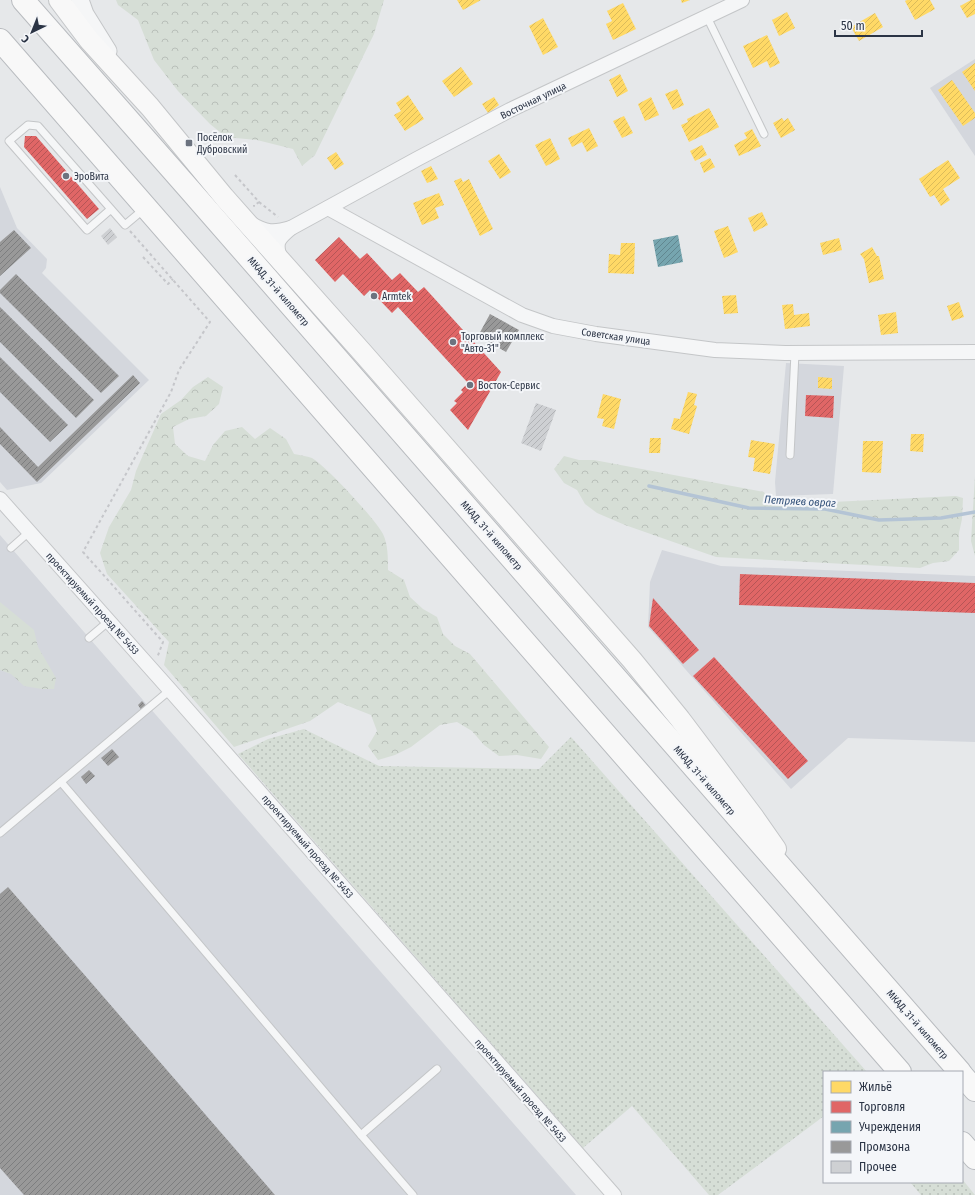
<svg xmlns="http://www.w3.org/2000/svg" width="975" height="1195" font-family="'Fira Sans Condensed',sans-serif">
	<style>
		.built { fill: #d4d7dd }
		.grass { fill: url(#grass-dots) }
		.forest { fill: url(#forest-crowns) }
		.homes { fill: url(#homes-hatch) }
		.shops { fill: url(#shops-hatch) }
		.public { fill: url(#public-hatch) }
		.industry { fill: url(#industry-hatch) }
		.lines { fill: none; stroke-linecap: round; stroke-linejoin: round }
		.stream { stroke: #b4c4d5; stroke-width: 3.5 }
		.building { fill: url(#building-hatch) }
		.service-casing { stroke: #c4c6c8; stroke-width: 9 }
		.minor-casing { stroke: #c4c6c8; stroke-width: 16 }
		.tertiary-casing { stroke: #c4c6c8; stroke-width: 19 }
		.secondary-casing { stroke: #c4c6c8; stroke-width: 22 }
		.trunk-casing { stroke: #b8bbbf; stroke-width: 24 }
		.path { stroke: #c5c6ca; stroke-width: 2; stroke-dasharray: 3 3; stroke-linecap: butt }
		.service { stroke: #f5f6f7; stroke-width: 7 }
		.minor { stroke: #f5f6f7; stroke-width: 14 }
		.tertiary { stroke: #f5f6f7; stroke-width: 17 }
		.secondary { stroke: #f8f8f8; stroke-width: 20 }
		.trunk { stroke: #f8f8f8; stroke-width: 22 }
		.poi-dot { fill: #6c737f; stroke: #f4f6f9; stroke-width: 1.5 }
		.labels { text-anchor: middle; stroke-width: 4; stroke-linejoin: round; paint-order: stroke }
		.street-label { font-size: 10px; fill: #2b3445; stroke: #f4f6f9 }
		.poi-label { font-size: 10px; fill: #2b3445; stroke: #f4f6f9; text-anchor: start }
		.water-label { font-size: 11px; font-style: italic; fill: #34527a; stroke: #f4f6f9 }
	</style>
	<defs>
		<pattern id="grass-dots" width="8" height="8" patternUnits="userSpaceOnUse"><rect width="8" height="8" fill="#d6ded6"/><path d="M2 2h.1M6 6h.1" fill="none" stroke="#b8bfb9" stroke-width="1.8" stroke-linecap="round"/></pattern>
		<pattern id="forest-crowns" width="20" height="18" patternUnits="userSpaceOnUse"><rect width="20" height="18" fill="#d6ded6"/><path d="M2 6a3 3 0 1 1 6 0M12 15a3 3 0 1 1 6 0" fill="none" stroke="#b8bfb9"/></pattern>
		<pattern id="homes-hatch" width="6" height="6" patternUnits="userSpaceOnUse"><rect width="6" height="6" fill="#ffd966"/><path d="M-1 1l2-2M0 6l6-6M5 7l2-2" fill="none" stroke="#dbbb5a"/></pattern>
		<pattern id="shops-hatch" width="6" height="6" patternUnits="userSpaceOnUse"><rect width="6" height="6" fill="#e06666"/><path d="M-1 1l2-2M0 6l6-6M5 7l2-2" fill="none" stroke="#b65556"/></pattern>
		<pattern id="public-hatch" width="6" height="6" patternUnits="userSpaceOnUse"><rect width="6" height="6" fill="#76a5af"/><path d="M-1 1l2-2M0 6l6-6M5 7l2-2" fill="none" stroke="#618790"/></pattern>
		<pattern id="industry-hatch" width="6" height="6" patternUnits="userSpaceOnUse"><rect width="6" height="6" fill="#999"/><path d="M-1 1l2-2M0 6l6-6M5 7l2-2" fill="none" stroke="#7d7e7f"/></pattern>
		<pattern id="building-hatch" width="6" height="6" patternUnits="userSpaceOnUse"><rect width="6" height="6" fill="#ced0d3"/><path d="M-1 1l2-2M0 6l6-6M5 7l2-2" fill="none" stroke="#b1b3b6"/></pattern>
	</defs>
	<rect width="100%" height="100%" fill="#e6e8ea"/>
	<g class="built">
		<polygon points="975,59 975,156 930,88"/>
		<polygon points="0,187 17,228 47,259 46,268 42,273 149,380 41,483 7,490 0,482"/>
		<polygon points="786,363 844,366 833,494 776,496 775,482"/>
		<polygon points="0,535 149,707 576,1195 0,1195"/>
		<polygon points="662,550 721,566 975,576 975,742 848,738 791,789 648,627 650,582"/>
	</g>
	<g class="grass">
		<polygon points="304,729 379,766 539,769 571,737 867,1072 824,1072 824,1116 718,1195 709,1195 632,1106 583,1148 238,754 268,739"/>
		<polygon points="962,1179 975,1195 921,1195 910,1182 962,1182"/>
	</g>
	<g class="forest">
		<polygon points="116,0 384,0 374,34 315,155 302,166 293,149 257,140 226,137 210,124 178,91 154,60 138,20 118,5"/>
		<path d="M208,377L223,387L219,404L206,416L189,419L173,427L175,444L188,456L205,461L213,445L225,431L242,427L255,439L270,428L286,439L294,454C299,455 307,456 312,458C325,465 376,520 383,534C388,544 388,558 388,570L404,580L410,597L423,609L437,617L443,634L455,646L470,654L549,747L541,759L517,755L499,756L484,745L472,731L457,722L440,725L411,747L395,755L378,760L368,746L377,731L371,715L338,702L310,721L234,747L164,665L169,642L107,574L100,553L109,527L131,490L136,471L161,414L181,400L193,387Z"/>
		<polygon points="564,456 579,460 594,460 764,492 770,505 956,496 963,498 962,519 959,533 959,550 949,561 933,563 920,568 716,557 625,525 597,513 585,504 577,490 564,483 554,469"/>
		<polygon points="975,476 975,556 971,541"/>
		<polygon points="0,602 34,630 38,647 56,678 54,689 42,689 24,686 11,674 0,670"/>
	</g>
	<g class="homes">
		<polygon points="457,0 481,0 463,10"/>
		<polygon points="681,0 690,0 682,3"/>
		<polygon points="907,0 930,0 935,9 915,20 905,1"/>
		<polygon points="971,0 975,0 975,14 967,18 960,6"/>
		<polygon points="623,3 636,29 613,40 606,24 612,21 607,11"/>
		<polygon points="787,12 795,28 779,36 772,20"/>
		<polygon points="875,13 883,27 859,41 851,27"/>
		<polygon points="543,18 558,47 543,55 529,26"/>
		<polygon points="767,35 780,63 770,68 767,61 753,68 743,46"/>
		<polygon points="975,63 975,91 962,72"/>
		<polygon points="461,67 473,84 454,97 442,81"/>
		<polygon points="620,74 628,91 617,97 609,80"/>
		<polygon points="952,80 975,113 975,118 963,126 938,90"/>
		<polygon points="677,89 684,105 673,110 665,94"/>
		<polygon points="408,95 424,119 405,131 394,115 401,111 396,103"/>
		<polygon points="494,97 499,105 488,113 482,104"/>
		<polygon points="651,97 659,115 645,121 638,104"/>
		<polygon points="709,108 719,127 689,142 681,125 688,122 687,119"/>
		<polygon points="624,116 633,133 622,138 613,121"/>
		<polygon points="782,118 784,121 788,118 795,130 781,138 773,123"/>
		<polygon points="589,128 598,146 587,152 582,142 572,147 568,138"/>
		<polygon points="752,129 761,146 739,156 734,145 747,138 744,133"/>
		<polygon points="550,138 560,159 546,166 535,145"/>
		<polygon points="702,145 707,155 695,161 690,151"/>
		<polygon points="336,152 344,164 335,170 327,158"/>
		<polygon points="499,154 511,172 500,179 488,161"/>
		<polygon points="710,158 715,167 704,173 700,163"/>
		<polygon points="948,160 960,178 943,189 950,200 941,206 934,195 930,197 919,179"/>
		<polygon points="431,166 438,179 427,183 421,171"/>
		<polygon points="461,178 463,182 469,179 493,229 480,236 454,181"/>
		<polygon points="439,193 444,205 435,208 439,218 422,225 413,203"/>
		<polygon points="762,212 768,225 754,232 748,218"/>
		<polygon points="728,226 738,252 724,258 714,231"/>
		<polygon points="839,238 842,250 823,255 820,243"/>
		<polygon points="621,243 635,243 634,274 608,273 609,254 620,255"/>
		<polygon points="872,247 877,256 879,256 884,279 869,283 864,259 860,254"/>
		<polygon points="736,295 738,313 724,314 722,296"/>
		<polygon points="959,302 964,317 952,321 947,306"/>
		<polygon points="793,304 794,315 809,313 810,326 785,329 782,305"/>
		<polygon points="896,312 898,333 881,335 878,315"/>
		<polygon points="818,377 832,378 832,389 818,388"/>
		<polygon points="688,392 697,394 694,405 697,406 689,434 671,429 674,418 680,419"/>
		<polygon points="603,394 621,399 614,429 602,426 604,419 597,418"/>
		<polygon points="911,434 924,434 923,452 910,451"/>
		<polygon points="650,438 661,438 660,453 649,453"/>
		<polygon points="751,440 775,444 770,474 753,471 755,458 748,457"/>
		<polygon points="863,441 883,441 881,473 862,472"/>
	</g>
	<g class="shops">
		<polygon points="25,136 36,136 99,209 87,219 24,147"/>
		<polygon points="339,237 360,259 367,253 392,280 400,273 418,292 424,287 501,372 468,430 450,410 457,403 454,401 463,392 461,390 468,383 398,307 392,313 370,290 364,296 343,274 335,282 315,260"/>
		<polygon points="806,395 834,396 833,418 805,416"/>
		<polygon points="740,574 975,583 975,613 739,605"/>
		<polygon points="653,598 699,650 683,664 649,626"/>
		<polygon points="714,657 808,761 788,779 693,676"/>
	</g>
	<polygon class="public" points="678,235 683,262 658,267 653,240"/>
	<g class="industry">
		<polygon points="14,230 31,248 0,276 0,242"/>
		<polygon points="16,274 119,376 101,393 0,293 0,290"/>
		<polygon points="0,307 94,400 76,418 0,342"/>
		<polygon points="490,314 519,330 506,352 478,336"/>
		<polygon points="0,357 68,425 50,442 0,392"/>
		<polygon points="133,375 140,383 37,482 0,444 0,427 38,467"/>
		<polygon points="142,701 147,707 142,711 138,705"/>
		<polygon points="112,749 119,757 108,766 101,758"/>
		<polygon points="89,770 95,776 86,784 81,777"/>
		<polygon points="8,887 82,972 275,1195 24,1195 0,1168 0,894"/>
	</g>
	<g class="lines">
		<polyline class="stream" points="649,486 749,508 825,509 879,520 941,518 975,512"/>
	</g>
	<g class="building">
		<polygon points="110,228 117,237 108,245 101,236"/>
		<polygon points="536,403 556,410 541,451 521,443"/>
	</g>
	<g class="lines">
		<g class="service-casing">
			<g id="service">
				<polyline points="707,17 764,134"/>
				<polyline points="111,209 87,230 9,141 28,125 38,126 125,225 144,209"/>
				<polyline points="790,455 795,353"/>
				<polyline points="11,548 29,532"/>
				<polyline points="89,638 109,621"/>
				<polyline points="61,782 361,1135 413,1195"/>
				<polyline points="0,833 170,690"/>
				<polyline points="361,1135 437,1069"/>
			</g>
		</g>
		<g class="minor-casing">
			<g id="minor">
				<polyline points="328,208 522,315 553,326 596,334 715,350 785,353 975,352"/>
				<path d="M250,223C266,233 274,233 291,228"/>
				<path d="M281,260C274,242 278,239 291,228L417,159L510,110L742,0"/>
				<polyline points="0,499 170,690 614,1195"/>
			</g>
		</g>
		<g class="tertiary-casing">
			<polyline id="tertiary" points="80,0 85,14 108,51"/>
		</g>
		<g class="secondary-casing">
			<polyline id="secondary" points="59,0 89,40 150,107 224,197 362,352 632,660 680,719 753,816 776,849"/>
		</g>
		<g class="trunk-casing">
			<g id="trunk">
				<polyline points="23,0 190,190 960,1072"/>
				<polyline points="0,40 900,1072"/>
				<polyline points="962,1075 975,1090"/>
				<polyline points="962,1143 975,1158"/>
			</g>
		</g>
		<g class="path">
			<polyline points="235,175 259,202 254,206 254,205"/>
			<polyline points="259,202 278,217"/>
			<polyline points="130,231 210,322 179,370 171,392 83,552 163,642 157,658"/>
			<polyline points="143,257 168,284 173,279"/>
		</g>
		<use href="#service" class="service"/>
		<use href="#minor" class="minor"/>
		<use href="#tertiary" class="tertiary"/>
		<use href="#secondary" class="secondary"/>
		<use href="#trunk" class="trunk"/>
	</g>
	<g class="poi-dot">
		<rect x="185" y="139" width="8" height="8" rx="2"/>
		<circle cx="66" cy="176" r="4"/>
		<circle cx="374" cy="296" r="4"/>
		<circle cx="453" cy="342" r="4"/>
		<circle cx="470" cy="385" r="4"/>
	</g>
	<g class="labels">
		<g class="street-label">
			<text transform="translate(533 100) rotate(-26)" y="4">Восточная улица</text>
			<text transform="translate(279 291) rotate(49)" y="4">МКАД, 31-й километр</text>
			<text transform="translate(616 336) rotate(8)" y="4">Советская улица</text>
			<text transform="translate(492 535) rotate(49)" y="4">МКАД, 31-й километр</text>
			<text transform="translate(93 603) rotate(48)" y="4">проектируемый проезд № 5453</text>
			<text transform="translate(705 780) rotate(49)" y="4">МКАД, 31-й километр</text>
			<text transform="translate(308 846) rotate(49)" y="4">проектируемый проезд № 5453</text>
			<text transform="translate(918 1024) rotate(49)" y="4">МКАД, 31-й километр</text>
			<text transform="translate(521 1090) rotate(49)" y="4">проектируемый проезд № 5453</text>
		</g>
		<g class="poi-label">
			<text x="197" y="141">Посёлок<tspan x="197" dy="12">Дубровский</tspan></text>
			<text x="74" y="180">ЭроВита</text>
			<text x="382" y="300">Armtek</text>
			<text x="461" y="340">Торговый комплекс<tspan x="461" dy="12">"Авто-31"</tspan></text>
			<text x="478" y="389">Восток-Сервис</text>
		</g>
		<g class="water-label">
			<text transform="translate(800 501) rotate(3)" y="4">Петряев овраг</text>
		</g>
	</g>
	<rect x="823" y="1071" width="140" height="112" fill="#f4f6f9" stroke="#a4a8b1"/>
	<rect x="831" y="1081" width="20" height="12" fill="#ffd966" stroke="#a4a8b1"/>
	<text x="859" y="1091" font-size="12" fill="#2b3445">Жильё</text>
	<rect x="831" y="1101" width="20" height="12" fill="#e06666" stroke="#a4a8b1"/>
	<text x="859" y="1111" font-size="12" fill="#2b3445">Торговля</text>
	<rect x="831" y="1121" width="20" height="12" fill="#76a5af" stroke="#a4a8b1"/>
	<text x="859" y="1131" font-size="12" fill="#2b3445">Учреждения</text>
	<rect x="831" y="1141" width="20" height="12" fill="#999999" stroke="#a4a8b1"/>
	<text x="859" y="1151" font-size="12" fill="#2b3445">Промзона</text>
	<rect x="831" y="1161" width="20" height="12" fill="#ced0d3" stroke="#a4a8b1"/>
	<text x="859" y="1171" font-size="12" fill="#2b3445">Прочее</text>
	<g transform="translate(32 32) rotate(223)" stroke="#f4f6f9" stroke-width="3" paint-order="stroke">
	<path d="M0-3L7 15L0 10L-7 15Z" fill="#2b3445"/>
	<text y="-6" font-size="11" font-weight="bold" text-anchor="middle" fill="#2b3445">С</text>
	</g>
	<path d="M835 30v6h87v-6" fill="none" stroke="#2b3445" stroke-width="2"/>
	<text x="841" y="30" font-size="12" fill="#2b3445" stroke="#f4f6f9" stroke-width="3" paint-order="stroke">50 m</text>
</svg>
